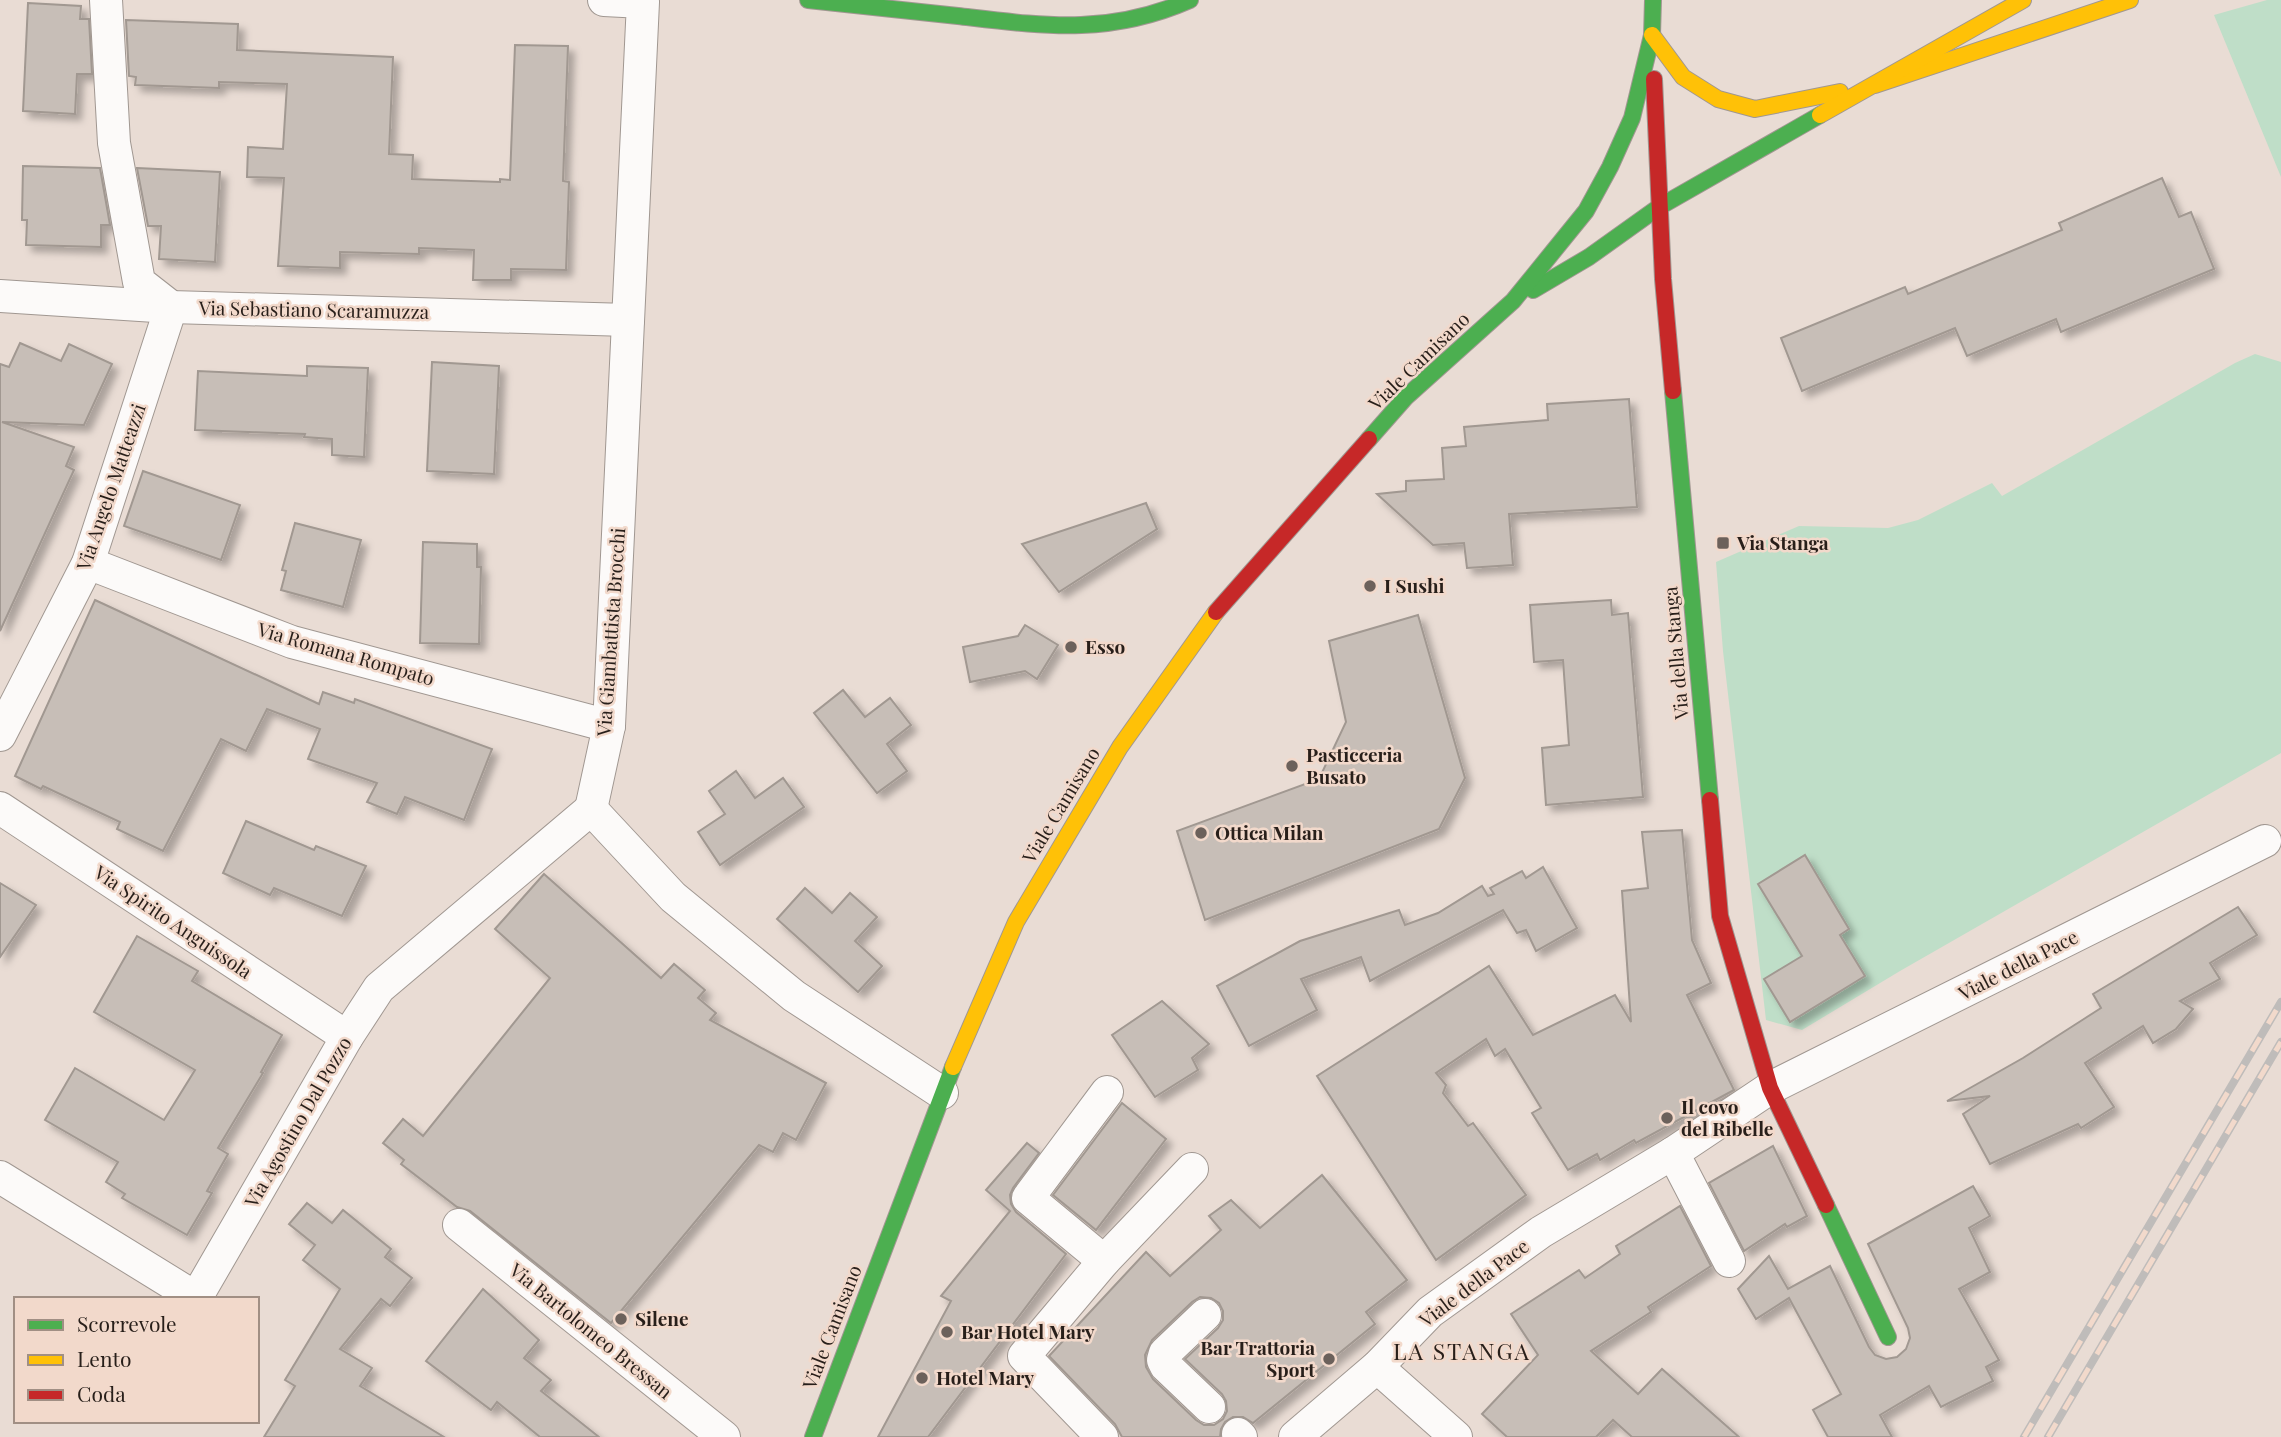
<svg xmlns="http://www.w3.org/2000/svg" width="2281" height="1437" font-family="'Playfair Display',serif">
	<style>
		.green { fill: #bfdec8 }
		.building { fill: #c7beb7; stroke: #a19891; stroke-width: 2; fill-rule: evenodd; filter: url(#shadow) }
		.lines { fill: none; stroke-linecap: round; stroke-linejoin: round }
		.street-casing { stroke: #a09791; stroke-width: 34 }
		.fast-casing { stroke: #a09791; stroke-width: 18 }
		.slow-casing { stroke: #a09791; stroke-width: 18 }
		.jam-casing { stroke: #a09791; stroke-width: 18 }
		.street { stroke: #fcfaf9; stroke-width: 32 }
		.fast { stroke: #4caf50; stroke-width: 16 }
		.slow { stroke: #ffc107; stroke-width: 16 }
		.jam { stroke: #c62828; stroke-width: 16 }
		.rail-casing { stroke: #bfbcba; stroke-width: 8 }
		.rail { stroke: #f2d9cb; stroke-width: 5; stroke-dasharray: 16; stroke-linecap: butt }
		.poi-dot { fill: #6c615b; stroke: #f2d9cb; stroke-width: 2.5 }
		.labels { text-anchor: middle; stroke-width: 5; stroke-linejoin: round; paint-order: stroke }
		.street-label { font-size: 19px; fill: #281f1a; stroke: #f2d9cb }
		.poi-label { font-size: 19px; font-weight: bold; fill: #281f1a; stroke: #f2d9cb; text-anchor: start }
		.quarter-label { font-size: 23px; letter-spacing: 2px; fill: #281f1a; stroke: #f2d9cb }
	</style>
	<defs>
		<filter id="shadow"><feDropShadow dx="6" dy="6" stdDeviation="3.5" flood-color="#0004"/></filter>
	</defs>
	<rect width="100%" height="100%" fill="#e9dcd4"/>
	<g class="green">
		<polygon points="2267,0 2281,0 2281,177 2214,15"/>
		<polygon points="2255,354 2281,362 2281,753 1900,971 1802,1030 1766,1020 1723,651 1716,562 1799,526 1888,528 1918,520 1992,483 2002,496 2235,363"/>
	</g>
	<g class="building">
		<polygon points="28,3 81,6 80,19 89,19 92,74 77,74 75,114 23,111"/>
		<polygon points="126,20 238,24 237,50 393,57 389,154 413,155 412,179 500,182 500,179 510,180 515,45 568,46 563,181 569,182 566,270 511,269 511,280 473,280 474,250 419,248 419,254 340,252 340,268 278,266 284,178 247,177 248,147 283,149 287,84 219,82 219,88 135,85 136,77 129,76"/>
		<polygon points="23,166 100,168 110,225 101,225 101,247 26,245 27,220 22,220"/>
		<polygon points="137,168 220,172 215,262 159,259 161,226 148,226"/>
		<polygon points="2162,178 2179,217 2191,212 2214,269 2061,332 2056,319 1967,356 1955,328 1802,391 1781,338 1905,287 1908,294 2062,230 2059,223"/>
		<polygon points="20,343 61,361 69,344 112,364 84,425 2,422 74,447 66,466 74,470 0,631 0,364 9,367"/>
		<polygon points="432,362 499,366 494,474 427,471"/>
		<polygon points="307,366 368,368 364,457 332,455 332,439 304,437 305,434 195,430 198,371 307,376"/>
		<polygon points="1629,399 1637,507 1509,514 1513,565 1467,568 1464,543 1433,545 1377,494 1406,491 1406,481 1444,479 1442,448 1466,446 1464,427 1548,420 1547,404"/>
		<polygon points="143,471 240,505 221,560 124,526"/>
		<polygon points="1146,503 1157,529 1059,592 1022,544"/>
		<polygon points="295,523 361,540 343,607 281,590 286,571 282,570"/>
		<polygon points="423,542 477,544 477,567 481,567 479,644 420,643"/>
		<polygon points="95,600 319,704 323,692 354,703 355,699 492,749 464,820 405,797 397,814 367,802 377,783 308,759 320,729 267,709 246,751 221,739 163,851 117,829 120,822 43,786 41,789 15,776"/>
		<polygon points="1611,600 1612,615 1628,613 1643,797 1546,805 1542,748 1569,745 1563,660 1534,662 1530,605"/>
		<polygon points="1418,615 1465,778 1439,829 1205,920 1177,831 1319,779 1346,722 1329,641"/>
		<polygon points="1025,625 1058,645 1037,679 1025,671 970,682 963,647 1018,636"/>
		<polygon points="843,690 865,717 890,698 911,725 887,744 907,771 877,793 814,713"/>
		<polygon points="736,771 755,798 783,778 804,807 720,865 698,832 725,814 709,791"/>
		<polygon points="246,821 314,850 316,846 366,866 342,916 274,888 270,895 223,873"/>
		<polygon points="1682,830 1692,940 1711,983 1687,995 1734,1090 1636,1143 1634,1140 1600,1160 1597,1154 1568,1170 1532,1113 1541,1108 1505,1049 1495,1056 1486,1039 1436,1073 1446,1085 1443,1093 1468,1126 1473,1123 1526,1195 1436,1260 1317,1076 1489,966 1533,1035 1615,995 1631,1022 1622,891 1648,888 1642,832"/>
		<polygon points="1805,855 1849,929 1840,935 1865,976 1790,1022 1764,979 1802,956 1758,884"/>
		<polygon points="1543,867 1577,928 1536,951 1526,930 1517,933 1503,910 1370,981 1361,957 1301,979 1317,1010 1249,1046 1217,986 1300,941 1399,910 1405,925 1438,913 1482,886 1488,896 1494,894 1490,888 1522,871 1526,878"/>
		<polygon points="544,874 661,978 674,964 705,990 698,998 716,1013 710,1020 826,1083 796,1140 783,1133 773,1152 759,1145 611,1323 470,1211 457,1207 401,1164 404,1160 383,1143 403,1119 423,1136 550,978 495,929"/>
		<polygon points="0,883 36,905 0,957"/>
		<polygon points="805,888 832,913 850,893 877,917 855,941 882,966 858,992 777,919"/>
		<polygon points="2238,907 2257,935 2210,963 2220,979 2180,1001 2193,1009 2176,1029 2153,1043 2143,1026 2085,1063 2114,1107 2081,1128 2078,1124 1990,1164 1963,1114 1990,1096 1947,1101 2023,1058 2101,1008 2093,994"/>
		<polygon points="137,936 198,971 192,981 282,1035 261,1072 263,1073 218,1148 228,1154 207,1191 212,1193 187,1235 122,1198 125,1194 106,1182 118,1162 45,1120 75,1068 164,1120 195,1070 94,1012"/>
		<polygon points="1162,1001 1209,1044 1192,1058 1198,1070 1155,1097 1112,1035"/>
		<polygon points="1122,1103 1166,1139 1096,1230 1053,1195"/>
		<polygon points="1027,1143 1039,1153 1013,1188 1010,1195 1011,1204 1016,1212 1066,1254 928,1437 878,1437 951,1301 941,1296 1010,1211 986,1190"/>
		<polygon points="1773,1146 1807,1216 1787,1227 1785,1224 1744,1251 1709,1183"/>
		<path d="M1322,1175L1407,1280L1366,1312L1375,1324L1253,1423L1243,1417H1233L1225,1422L1221,1429L1220,1437H1122L1115,1424L1049,1356L1146,1252L1170,1276L1221,1230L1209,1216L1231,1200L1260,1228ZM1200,1297L1211,1298L1219,1303L1223,1311V1320L1218,1328L1185,1359L1222,1394L1226,1401L1227,1411L1223,1419L1214,1425H1204L1196,1420L1153,1379L1146,1367L1145,1355L1152,1340L1192,1302Z"/>
		<polygon points="1973,1186 1990,1216 1969,1228 1990,1272 1959,1289 1999,1360 1986,1367 1993,1381 1941,1407 1929,1386 1880,1415 1892,1437 1828,1437 1813,1410 1841,1394 1789,1298 1756,1319 1738,1289 1769,1256 1788,1289 1830,1266 1869,1347 1875,1355 1886,1359 1897,1357 1906,1349 1910,1338 1908,1328 1868,1244"/>
		<polygon points="307,1203 332,1223 343,1210 391,1249 385,1257 412,1278 390,1306 381,1299 340,1349 372,1368 360,1386 444,1437 264,1437 295,1386 285,1380 340,1289 303,1260 315,1245 289,1224"/>
		<polygon points="1680,1206 1711,1266 1648,1307 1651,1312 1591,1351 1638,1394 1662,1369 1739,1437 1632,1437 1613,1420 1596,1437 1507,1437 1482,1414 1538,1355 1511,1314 1579,1270 1585,1278 1620,1254 1616,1246"/>
		<polygon points="483,1289 539,1340 524,1358 551,1380 541,1391 599,1437 540,1437 497,1402 491,1410 426,1361"/>
	</g>
	<g class="lines">
		<g class="street-casing">
			<g id="street">
				<polyline points="0,296 171,307 628,320"/>
				<polyline points="88,563 292,642 609,726"/>
				<polyline points="0,735 88,563 171,307 139,282 114,143 106,0"/>
				<polyline points="0,808 347,1037"/>
				<polyline points="591,809 609,726 643,2 604,0"/>
				<polyline points="591,809 673,897 794,996 942,1093"/>
				<polyline points="1673,1153 1729,1261"/>
				<polyline points="0,1177 196,1298 347,1037 379,988 591,809"/>
				<polyline points="459,1225 724,1437"/>
				<polyline points="1104,1261 1028,1198 1107,1092"/>
				<polyline points="1205,1315 1165,1353 1163,1360 1166,1366 1209,1407"/>
				<polyline points="1377,1367 1456,1437"/>
				<polyline points="1238,1434 1241,1437"/>
				<polyline points="1102,1437 1024,1356 1104,1261 1192,1169"/>
				<polyline points="1295,1437 1377,1367 1430,1312 1541,1232 1673,1153 1770,1088 2265,841"/>
			</g>
		</g>
		<g class="fast-casing">
			<g id="fast">
				<path d="M808,0C858,5 908,11 958,16C1044,26 1108,36 1190,0"/>
				<polyline points="1533,290 1589,257 1659,207 1820,115"/>
				<polyline points="1673,391 1710,800"/>
				<polyline points="1369,439 1406,397 1513,301 1586,211 1610,167 1632,118 1652,35 1653,0"/>
				<polyline points="1826,1205 1888,1337"/>
				<polyline points="813,1437 953,1067"/>
			</g>
		</g>
		<g class="slow-casing">
			<g id="slow">
				<polyline points="1652,35 1683,77 1718,99 1755,109 1840,92"/>
				<polyline points="1875,85 2130,0"/>
				<polyline points="1820,115 2023,0"/>
				<polyline points="953,1067 1016,922 1120,747 1216,612"/>
			</g>
		</g>
		<g class="jam-casing">
			<g id="jam">
				<polyline points="1654,79 1663,279 1673,391"/>
				<polyline points="1216,612 1369,439"/>
				<polyline points="1710,800 1720,916 1770,1088 1826,1205"/>
			</g>
		</g>
		<use href="#street" class="street"/>
		<use href="#fast" class="fast"/>
		<use href="#slow" class="slow"/>
		<use href="#jam" class="jam"/>
		<g class="rail-casing">
			<g id="rail">
				<polyline points="2024,1437 2281,1002"/>
				<polyline points="2048,1437 2281,1042"/>
			</g>
		</g>
		<use href="#rail" class="rail"/>
	</g>
	<g class="poi-dot">
		<rect x="1716" y="536" width="14" height="14" rx="3.5"/>
		<circle cx="1370" cy="586" r="7"/>
		<circle cx="1071" cy="647" r="7"/>
		<circle cx="1292" cy="766" r="7"/>
		<circle cx="1201" cy="833" r="7"/>
		<circle cx="1667" cy="1118" r="7"/>
		<circle cx="621" cy="1319" r="7"/>
		<circle cx="947" cy="1332" r="7"/>
		<circle cx="1329" cy="1359" r="7"/>
		<circle cx="922" cy="1378" r="7"/>
	</g>
	<g class="labels">
		<g class="street-label">
			<text transform="translate(314 310) rotate(1)" y="7">Via Sebastiano Scaramuzza</text>
			<text transform="translate(1419 361) rotate(-44)" y="7">Viale Camisano</text>
			<text transform="translate(111 487) rotate(-71)" y="7">Via Angelo Matteazzi</text>
			<text transform="translate(611 632) rotate(-86)" y="7">Via Giambattista Brocchi</text>
			<text transform="translate(1676 653) rotate(-95)" y="7">Via della Stanga</text>
			<text transform="translate(346 654) rotate(16)" y="7">Via Romana Rompato</text>
			<text transform="translate(1061 805) rotate(-59)" y="7">Viale Camisano</text>
			<text transform="translate(173 922) rotate(34)" y="7">Via Spirito Anguissola</text>
			<text transform="translate(2018 965) rotate(-27)" y="7">Viale della Pace</text>
			<text transform="translate(298 1122) rotate(-60)" y="7">Via Agostino Dal Pozzo</text>
			<text transform="translate(1474 1283) rotate(-37)" y="7">Viale della Pace</text>
			<text transform="translate(832 1327) rotate(-69)" y="7">Viale Camisano</text>
			<text transform="translate(591 1331) rotate(39)" y="7">Via Bartolomeo Bressan</text>
		</g>
		<g class="poi-label">
			<text x="1737" y="550">Via Stanga</text>
			<text x="1384" y="593">I Sushi</text>
			<text x="1085" y="654">Esso</text>
			<text x="1306" y="762">Pasticceria<tspan x="1306" dy="22">Busato</tspan></text>
			<text x="1215" y="840">Ottica Milan</text>
			<text x="1681" y="1114">Il covo<tspan x="1681" dy="22">del Ribelle</tspan></text>
			<text x="635" y="1326">Silene</text>
			<text x="961" y="1339">Bar Hotel Mary</text>
			<text x="1315" y="1355" text-anchor="end">Bar Trattoria<tspan x="1315" dy="22">Sport</tspan></text>
			<text x="936" y="1385">Hotel Mary</text>
		</g>
		<g class="quarter-label">
			<text x="1462" y="1360">LA STANGA</text>
		</g>
	</g>
	<rect x="14" y="1297" width="245" height="126" fill="#f2d9cb" stroke="#a18f84" stroke-width="2"/>
	<rect x="28" y="1320" width="35" height="10" fill="#4caf50" stroke="#a18f84" stroke-width="2"/>
	<text x="77" y="1332" font-size="21" fill="#281f1a">Scorrevole</text>
	<rect x="28" y="1355" width="35" height="10" fill="#ffc107" stroke="#a18f84" stroke-width="2"/>
	<text x="77" y="1367" font-size="21" fill="#281f1a">Lento</text>
	<rect x="28" y="1390" width="35" height="10" fill="#c62828" stroke="#a18f84" stroke-width="2"/>
	<text x="77" y="1402" font-size="21" fill="#281f1a">Coda</text>
</svg>
